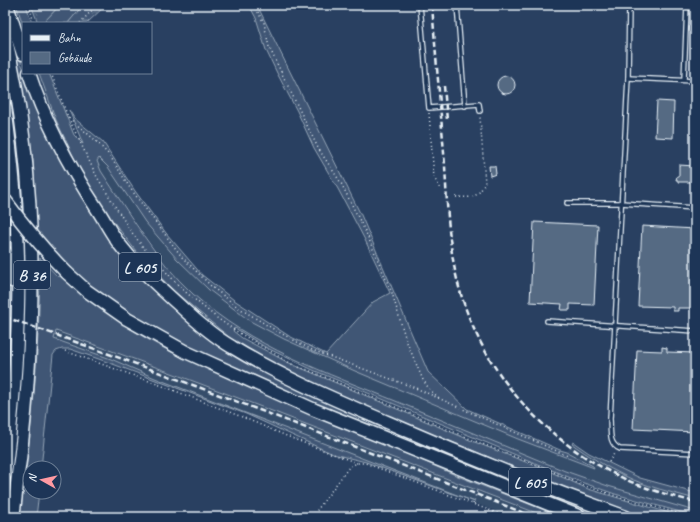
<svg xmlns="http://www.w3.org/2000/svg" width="700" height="522" font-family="Caveat,sans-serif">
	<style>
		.built { fill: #364d6b }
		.grass { fill: #415774; stroke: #94a4b6 }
		.forest { fill: url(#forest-crowns); stroke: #94a4b6 }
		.building { fill: #556a83; stroke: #e8f1f8 }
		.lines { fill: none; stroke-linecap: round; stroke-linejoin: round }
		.service-casing { stroke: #e8f1f8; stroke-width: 6 }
		.trunk-casing { stroke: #e8f1f8; stroke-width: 15 }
		.path { stroke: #e8f1f8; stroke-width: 1.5; stroke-dasharray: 1 3; stroke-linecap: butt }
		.service { stroke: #1d3557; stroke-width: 3.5 }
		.trunk { stroke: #1d3557; stroke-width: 12 }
		.rail { stroke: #e8f1f8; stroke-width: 2.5; stroke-dasharray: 6 3; stroke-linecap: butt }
		.trunk-bridge-casing { stroke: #e8f1f8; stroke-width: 15; stroke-linecap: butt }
		.trunk-bridge { stroke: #1d3557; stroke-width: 12 }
		.labels { text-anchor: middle; stroke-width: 4; stroke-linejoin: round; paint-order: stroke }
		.shield { fill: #1d3557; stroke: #abb9c8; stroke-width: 1 }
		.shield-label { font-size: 16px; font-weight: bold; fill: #e8f1f8 }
	</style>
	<defs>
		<pattern id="forest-crowns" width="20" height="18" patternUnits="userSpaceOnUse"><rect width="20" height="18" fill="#415774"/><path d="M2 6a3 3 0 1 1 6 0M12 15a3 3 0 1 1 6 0" fill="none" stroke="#5c7089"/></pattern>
	</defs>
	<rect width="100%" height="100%" fill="#294061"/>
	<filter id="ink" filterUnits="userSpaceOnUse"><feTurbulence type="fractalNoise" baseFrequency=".025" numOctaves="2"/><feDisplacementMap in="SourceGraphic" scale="8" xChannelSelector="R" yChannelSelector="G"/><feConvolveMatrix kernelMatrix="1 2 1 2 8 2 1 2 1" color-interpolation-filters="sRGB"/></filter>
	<g filter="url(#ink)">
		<g class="built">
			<polygon points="100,158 108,167 145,222 177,259 209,290 250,321 284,339 423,400 518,439 594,468 567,452 572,444 604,464 652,487 695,499 695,511 608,486 565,471 294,360 243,331 214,312 194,295 174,275 143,233 101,171 97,160"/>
			<polygon points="56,331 133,358 252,402 547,517 511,517 155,378 111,359 54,339"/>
		</g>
		<g class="grass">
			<polygon points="16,5 26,5 32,23 23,24"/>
			<polygon points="60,5 83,5 68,23 43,23"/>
			<path d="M249,5H257L361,215L428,372L467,409L560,450L567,452L593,466L594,468L518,439L355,371L284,339L250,321L209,290L177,259L145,222L108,167L99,158L97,161L101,171C129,213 156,260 193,294C251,347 327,373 398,402C454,425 509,448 565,471L608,486L695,511V516L615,494L578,481L313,370L265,347L235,328L233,331L242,338L287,362L472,441L551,472L588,489L683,517H642L533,475L388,416L316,384L288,371L249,350L229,337L174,291L139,255L103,208L79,168L56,120L39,73H49L74,135L83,144L69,110L74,118L103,142L135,191L166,233L202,275L234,300L289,336L326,354L373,302L390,293L365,240L338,189L314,148L297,111L277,73L266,50L256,18Z"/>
			<polygon points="14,41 23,68 23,73 25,73 64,166 76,187 104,229 254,366 289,385 371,422 369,424 338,413 211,358 160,334 144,325 92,289 54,253 55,251 37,231 33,161"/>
			<path d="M5,59C24,165 31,271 23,379C20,425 13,471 7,517H5L10,477L15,137L5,73Z"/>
			<path d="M40,258L58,277L59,275C95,308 134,333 177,355L460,477L562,517H547C383,455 221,389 56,331L54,339L111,359L155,378L475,502L366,462L333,454L246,414L110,363L70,349H62L56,351L53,355L41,468H30V492H39L36,517H20C32,431 40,345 40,258Z"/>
			<path d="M5,262C14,303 8,347 5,389Z"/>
			<path d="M573,442L589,453L640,478L695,493V499C671,492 647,487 625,476C606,467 589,456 572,444Z"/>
			<polygon points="449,455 613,517 594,517 447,458"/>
		</g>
		<g class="forest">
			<polygon points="31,5 60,5 43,23 38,23"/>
			<polygon points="83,5 106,5 87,23 68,23"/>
		</g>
		<g class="building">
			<circle cx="506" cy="85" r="9"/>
			<polygon points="657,101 674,102 673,138 655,137"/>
			<polygon points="679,165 695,166 695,182 678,182 678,180 676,180 677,176 679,176"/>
			<polygon points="489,166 495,166 496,174 490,176"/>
			<polygon points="534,222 598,225 594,305 570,304 570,310 561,310 562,304 530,302"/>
			<polygon points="642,226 695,229 695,308 678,308 678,311 673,311 673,307 638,306"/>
			<polygon points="662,347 667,348 667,352 695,353 695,432 633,429 637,350 662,351"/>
		</g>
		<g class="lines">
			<g class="service-casing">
				<g id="service">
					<polyline points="420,5 429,108 479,104 480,111"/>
					<polyline points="457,5 465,106"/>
					<path d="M629,5L628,78L610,419C611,430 608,444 620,449L695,453"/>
					<polyline points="628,78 695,81"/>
					<polyline points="684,80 687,5"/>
					<polyline points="567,203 621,203 695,208"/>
					<polyline points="547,321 695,331"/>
				</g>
			</g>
			<g class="trunk-casing">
				<g id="trunk">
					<polyline points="7,5 23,54"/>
					<path d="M5,35C38,173 37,319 20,460C17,479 16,498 13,517"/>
					<path d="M29,73C45,123 70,168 99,212C106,223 112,235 120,245C137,267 159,287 180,306C196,321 213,336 232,347C281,377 334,399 387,422C465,456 545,488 626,517"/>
					<path d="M5,107C14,173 20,240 18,307C17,363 12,419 5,474"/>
					<polyline points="5,252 9,263 12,281"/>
					<polyline points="67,273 87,291 127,319 186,352 315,410 581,517"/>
				</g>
			</g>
			<g class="path">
				<polyline points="29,5 34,23"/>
				<polyline points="254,5 264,23 269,47 318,148 341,183 367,235 392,293 406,340 423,380 430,390 439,398"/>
				<polyline points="80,23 97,5"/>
				<polyline points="51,73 68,117 97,177 130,230 143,247 182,289 217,318 236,331 295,366 308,370 480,443 547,469 582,485 619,497 692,517"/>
				<polyline points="429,113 434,178 441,189"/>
				<polyline points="69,118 94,139 110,156 130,188 182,257 211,286 239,308 275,330 312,350 418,389 568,456"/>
				<path d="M456,197C473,198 477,198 485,183L480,117"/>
				<polyline points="65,351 160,385 242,417 296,440 357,463"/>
				<polyline points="609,462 615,452"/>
				<polyline points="473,504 477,491"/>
				<polyline points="312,517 349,467 357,463 365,463 507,517"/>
			</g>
			<use href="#service" class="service"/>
			<use href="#trunk" class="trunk"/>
			<g class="rail">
				<path d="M432,5C436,59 441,113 445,166C447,202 448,239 456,275C476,366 543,442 627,480C649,490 672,496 695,502"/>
				<polyline points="444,86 447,120"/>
				<path d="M5,317C183,379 359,448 534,517"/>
			</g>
			<g class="trunk-bridge-casing">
				<path id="trunk-bridge" d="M5,200C24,226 44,250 67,273"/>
			</g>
			<use href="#trunk-bridge" class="trunk-bridge"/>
		</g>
	</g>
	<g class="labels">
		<g class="shield">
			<rect x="119" y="253" width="42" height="28" rx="3"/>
			<rect x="14" y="261" width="36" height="28" rx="3"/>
			<rect x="509" y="468" width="42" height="28" rx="3"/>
		</g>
		<g class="shield-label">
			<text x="140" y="273">L 605</text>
			<text x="32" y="281">B 36</text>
			<text x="530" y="488">L 605</text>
		</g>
	</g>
	<rect width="700" height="522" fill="none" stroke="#1d3557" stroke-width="20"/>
	<rect x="10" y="10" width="680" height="502" fill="none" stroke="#e8f1f8" stroke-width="1.5" filter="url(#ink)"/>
	<rect x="22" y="22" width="130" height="52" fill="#1d3557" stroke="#6e8097"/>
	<rect x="30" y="35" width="20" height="6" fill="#e8f1f8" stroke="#6e8097"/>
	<text x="58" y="42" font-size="12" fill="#e8f1f8">Bahn</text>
	<rect x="30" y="52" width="20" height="12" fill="#556a83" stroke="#6e8097"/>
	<text x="58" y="62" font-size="12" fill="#e8f1f8">Gebäude</text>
	<g transform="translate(42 480) rotate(278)"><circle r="19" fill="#1d3557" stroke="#6e8097"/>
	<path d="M0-3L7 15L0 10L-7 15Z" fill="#ff9aa2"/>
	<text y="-6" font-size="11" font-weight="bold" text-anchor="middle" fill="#e8f1f8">N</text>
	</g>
</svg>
